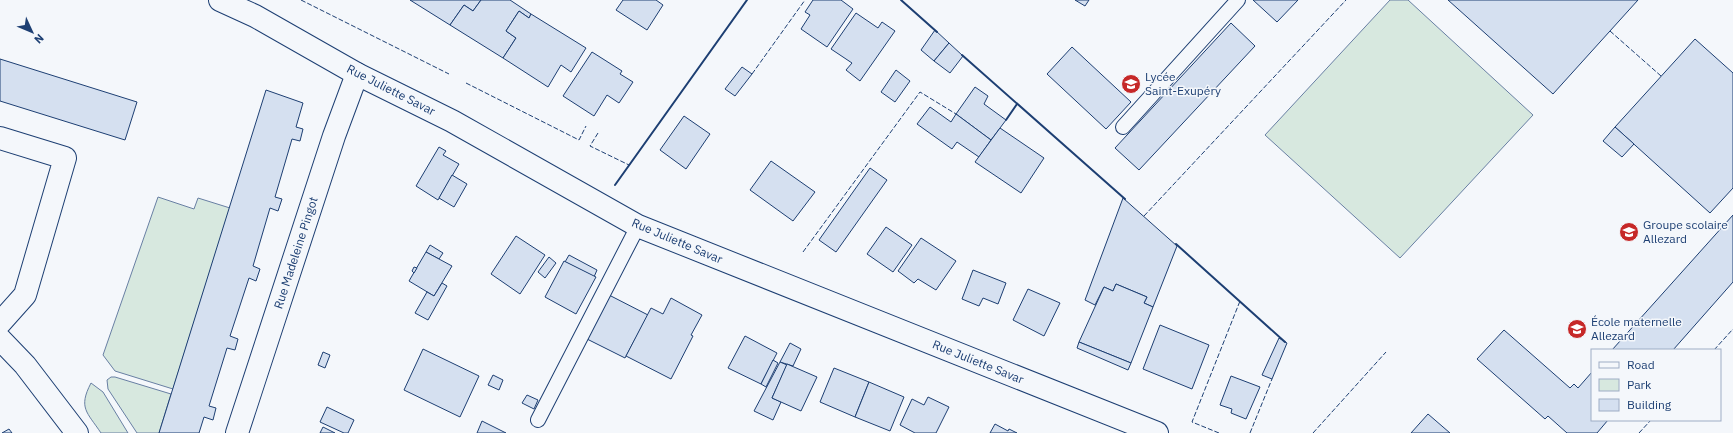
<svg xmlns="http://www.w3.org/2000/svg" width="1733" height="433" font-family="'IBM Plex Sans',sans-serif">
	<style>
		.green { fill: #d7e8df; stroke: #687fa3 }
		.building { fill: #d5e0f0; stroke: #1d3f73 }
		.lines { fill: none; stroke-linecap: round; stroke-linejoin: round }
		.lane-casing { stroke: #1d3f73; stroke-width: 16 }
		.street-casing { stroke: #1d3f73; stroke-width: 24 }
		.secondary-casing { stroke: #1d3f73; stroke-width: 24 }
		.lane { stroke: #f4f7fb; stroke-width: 14 }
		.street { stroke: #f4f7fb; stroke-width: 22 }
		.secondary { stroke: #f4f7fb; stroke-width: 22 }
		.fence { stroke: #1d3f73; stroke-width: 1; stroke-dasharray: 5 2; stroke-linecap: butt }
		.wall { stroke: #1d3f73; stroke-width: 2 }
		.labels { text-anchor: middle; stroke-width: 3; stroke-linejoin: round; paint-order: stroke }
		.poi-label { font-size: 12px; fill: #1d3f73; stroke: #f4f7fb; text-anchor: start }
		.street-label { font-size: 12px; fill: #1d3f73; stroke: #f4f7fb }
	</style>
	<rect width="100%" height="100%" fill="#f4f7fb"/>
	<g class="green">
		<polygon points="1390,0 1408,0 1533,115 1400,258 1265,135"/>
		<polygon points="158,197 194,209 198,198 230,208 173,389 115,371 103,355"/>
		<polygon points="111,377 115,377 171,394 159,433 137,433 108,389 107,380"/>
		<path d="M91,383L103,392L128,433H101C87,412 78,408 91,383Z"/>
	</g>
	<g class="building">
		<polygon points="410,0 481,0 473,11 464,5 450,25"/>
		<polygon points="481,0 510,0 531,14 529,18 519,11 506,31 516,38 503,58 450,25 464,5 473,11"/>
		<polygon points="623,0 656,0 663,5 647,30 616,10"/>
		<polygon points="813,0 841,0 853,9 827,47 801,29 810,15 805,12"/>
		<polygon points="1075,0 1089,0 1085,6"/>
		<polygon points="1253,0 1298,0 1277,22"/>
		<polygon points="1448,0 1638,0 1553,94"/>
		<polygon points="519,11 529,18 531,14 586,48 571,72 561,65 548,87 503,58 516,38 506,31"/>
		<polygon points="856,13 878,28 882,22 895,31 860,81 846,70 852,63 831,49"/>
		<polygon points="1231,23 1255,46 1139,170 1115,148"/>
		<polygon points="935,30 949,43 934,61 921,50"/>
		<polygon points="1695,39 1733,73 1733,188 1710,213 1615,127"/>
		<polygon points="949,43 963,56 950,73 934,61"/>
		<polygon points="1072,47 1131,102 1106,129 1047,74"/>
		<polygon points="592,52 622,71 620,74 633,82 619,103 607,95 594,116 563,96"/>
		<polygon points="0,59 137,102 125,140 0,101"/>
		<polygon points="742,67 752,74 735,96 725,89"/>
		<polygon points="896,70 910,81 895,102 881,92"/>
		<polygon points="975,87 988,96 984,104 1006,120 991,140 956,114"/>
		<polygon points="266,90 303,103 296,127 303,129 300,141 292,139 275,197 282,199 278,211 270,208 253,266 260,269 256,281 249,278 230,336 238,339 235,350 227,348 209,406 216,408 213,420 204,417 199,433 159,433"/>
		<polygon points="930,107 951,122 956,114 991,140 979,157 957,142 952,149 917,124"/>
		<polygon points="684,116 710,134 686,169 660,150"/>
		<polygon points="1615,127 1634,144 1622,157 1603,141"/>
		<polygon points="1000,128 1044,158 1021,193 975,162"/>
		<polygon points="439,147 446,151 443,155 459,164 438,200 416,186"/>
		<polygon points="771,161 815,192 793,221 750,190"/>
		<polygon points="870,168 887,180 836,252 819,240"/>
		<polygon points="452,175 467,184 454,207 439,198"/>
		<polygon points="1123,198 1177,246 1153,307 1144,303 1147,297 1116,284 1113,291 1104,287 1095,305 1085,300"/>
		<polygon points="1733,215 1733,282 1673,350 1612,350"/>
		<polygon points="886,227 912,245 893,272 867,254"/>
		<polygon points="516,236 545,255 520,294 491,274"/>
		<polygon points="921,238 956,261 936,290 918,279 914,283 898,271"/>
		<polygon points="430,245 443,253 439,259 426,252"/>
		<polygon points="426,252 452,266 434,296 409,281"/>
		<polygon points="569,255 597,270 594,277 565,262"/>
		<polygon points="549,257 556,263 545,278 538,272"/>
		<polygon points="564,261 596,277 576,314 545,297"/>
		<polygon points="414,267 417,268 414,273 412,271"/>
		<polygon points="973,270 1006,283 998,304 983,298 979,306 962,299"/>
		<polygon points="442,283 447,286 428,320 415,313 427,292 434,296"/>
		<polygon points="1116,284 1147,297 1144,303 1153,307 1131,363 1079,342 1104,287 1113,291"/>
		<polygon points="1028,289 1060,303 1044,336 1013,320"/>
		<polygon points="609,295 648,315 625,358 587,339"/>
		<polygon points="671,298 702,315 691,335 693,336 671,379 626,356 651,308 663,314"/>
		<polygon points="1160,325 1209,345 1192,389 1143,369"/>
		<polygon points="1504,330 1570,388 1574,384 1578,388 1592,372 1592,420 1608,420 1597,433 1567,433 1548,416 1545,419 1477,359"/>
		<polygon points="745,336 777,353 761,384 728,368"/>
		<polygon points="1279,338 1287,343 1272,379 1262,375"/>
		<polygon points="1079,342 1131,363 1128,370 1077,348"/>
		<polygon points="790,343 801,349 793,366 780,362"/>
		<polygon points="423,349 479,376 460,417 404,390"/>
		<polygon points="323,352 330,355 325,368 318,365"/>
		<polygon points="773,360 778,363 766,387 761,384"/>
		<polygon points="780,362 787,365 772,398 781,402 773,420 754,411"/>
		<polygon points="787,364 817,377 801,411 772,398"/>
		<polygon points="834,368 869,382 855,417 820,402"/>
		<polygon points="493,375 503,380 499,390 488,385"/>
		<polygon points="1231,376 1260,387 1246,419 1231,413 1232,409 1220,405"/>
		<polygon points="869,382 904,397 890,431 855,417"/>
		<polygon points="527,395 538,400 534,409 522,403"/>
		<polygon points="928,397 949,407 936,433 915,433 900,425 912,399 924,405"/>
		<polygon points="327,407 354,420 348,433 344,433 320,422"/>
		<polygon points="1428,414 1450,433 1411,433"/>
		<polygon points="482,421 506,433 477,433"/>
		<polygon points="995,424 1008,431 1009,429 1017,433 990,433"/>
		<polygon points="323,427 335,433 320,433"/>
		<polygon points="9,429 12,433 2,433"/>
	</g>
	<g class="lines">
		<g class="lane-casing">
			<g id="lane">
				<polyline points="1123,127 1238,0"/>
				<polyline points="538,420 638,226"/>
			</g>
		</g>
		<g class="street-casing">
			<g id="street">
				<polyline points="0,138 65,158 25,295 0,323"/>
				<polyline points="0,339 25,365 77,433"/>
				<polyline points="237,433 334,136 357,74"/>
			</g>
		</g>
		<g class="secondary-casing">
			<polyline id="secondary" points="220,0 255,16 357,74 452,121 638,226 1157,433"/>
		</g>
		<use href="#lane" class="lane"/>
		<use href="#street" class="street"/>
		<use href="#secondary" class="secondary"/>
		<g class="fence">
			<polyline points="301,0 449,74"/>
			<polyline points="1610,31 1661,76"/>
			<polyline points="752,74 805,0"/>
			<polyline points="466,83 579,140 586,126"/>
			<polyline points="598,133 590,146 629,165"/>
			<polyline points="1144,216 1346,0"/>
			<polyline points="803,252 920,92 956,114"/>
			<polyline points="1714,350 1733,329"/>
			<polyline points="1219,433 1192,422 1240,301"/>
			<polyline points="1250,433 1272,379"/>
			<polyline points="1313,433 1386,352"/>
			<polyline points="1639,433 1651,420"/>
		</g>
		<g class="wall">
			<polyline points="901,0 937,32"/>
			<polyline points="962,55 1125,199"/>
			<polyline points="1006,120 1017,104"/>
			<polyline points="615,185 747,0"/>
			<polyline points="1176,244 1285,342"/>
		</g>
	</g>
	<defs>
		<g id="school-disc" transform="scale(1)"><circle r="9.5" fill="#c62828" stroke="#f4f7fb"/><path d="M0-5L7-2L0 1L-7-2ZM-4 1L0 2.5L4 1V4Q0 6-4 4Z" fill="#fff"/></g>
	</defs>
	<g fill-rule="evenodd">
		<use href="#school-disc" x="1131" y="84"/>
		<use href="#school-disc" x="1629" y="232"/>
		<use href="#school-disc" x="1577" y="329"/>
	</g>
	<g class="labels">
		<g class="poi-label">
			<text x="1145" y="81">Lycée<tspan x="1145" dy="14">Saint-Exupéry</tspan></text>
			<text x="1643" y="229">Groupe scolaire<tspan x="1643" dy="14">Allezard</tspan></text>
			<text x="1591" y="326">École maternelle<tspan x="1591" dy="14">Allezard</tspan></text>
		</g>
		<g class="street-label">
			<text transform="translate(391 90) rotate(27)" y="4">Rue Juliette Savar</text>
			<text transform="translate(677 241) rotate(23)" y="4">Rue Juliette Savar</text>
			<text transform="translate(296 253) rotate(-72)" y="4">Rue Madeleine Pingot</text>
			<text transform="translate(978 362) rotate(22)" y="4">Rue Juliette Savar</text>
		</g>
	</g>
	<rect x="1591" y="349" width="130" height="72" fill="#f4f7fb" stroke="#9eadc5"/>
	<rect x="1599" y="362" width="20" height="6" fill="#f4f7fb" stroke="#9eadc5"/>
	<text x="1627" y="369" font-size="12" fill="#1d3f73">Road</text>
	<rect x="1599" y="379" width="20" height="12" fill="#d7e8df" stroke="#9eadc5"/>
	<text x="1627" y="389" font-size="12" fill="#1d3f73">Park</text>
	<rect x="1599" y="399" width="20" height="12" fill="#d5e0f0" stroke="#9eadc5"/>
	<text x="1627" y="409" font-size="12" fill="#1d3f73">Building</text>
	<g transform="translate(32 32) rotate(134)" stroke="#f4f7fb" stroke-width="3" paint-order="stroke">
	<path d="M0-3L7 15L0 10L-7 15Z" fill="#1d3f73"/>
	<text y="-6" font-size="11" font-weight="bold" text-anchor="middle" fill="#1d3f73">N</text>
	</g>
</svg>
